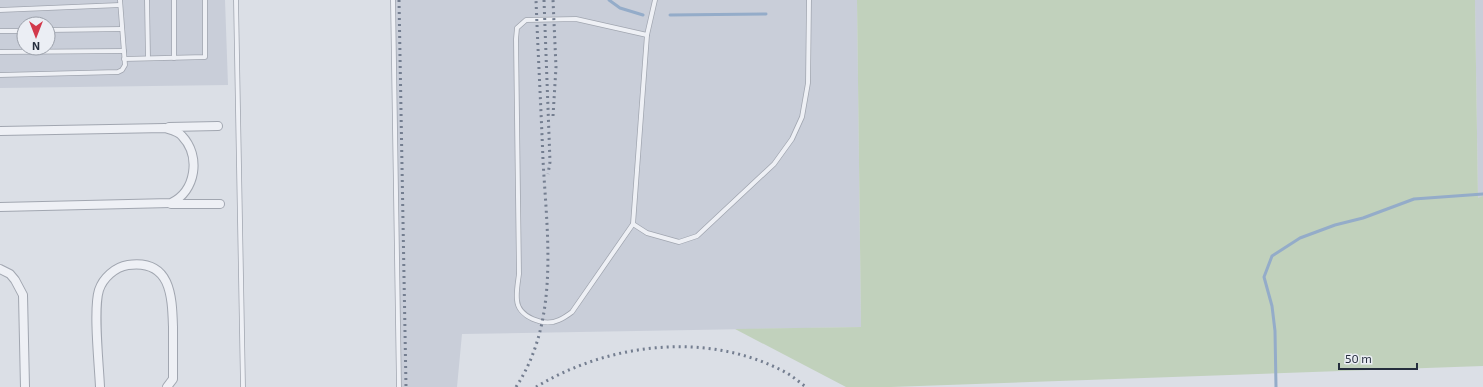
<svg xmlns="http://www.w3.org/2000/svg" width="1483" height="387" font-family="'Exo 2',sans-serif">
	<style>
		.built { fill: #c9ced9; fill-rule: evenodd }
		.green { fill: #c1d1bc }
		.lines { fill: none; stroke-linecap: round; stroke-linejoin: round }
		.stream { stroke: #94acc9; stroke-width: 3 }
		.lane-casing { stroke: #a1a6b0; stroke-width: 5.5 }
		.street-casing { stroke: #a1a6b0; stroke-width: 10 }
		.lane { stroke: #eef0f5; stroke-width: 4 }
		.street { stroke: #eef0f5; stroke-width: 8 }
		.rail { stroke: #747e90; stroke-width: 3; stroke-dasharray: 2 4; stroke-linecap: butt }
	</style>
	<rect width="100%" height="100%" fill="#dbdfe6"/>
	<g class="built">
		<path d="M0,0H225L228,85L0,88ZM24,24H48V48H24Z"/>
		<polygon points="393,0 857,0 861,327 462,334 457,387 399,387"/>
		<polygon points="1475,0 1483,0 1483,361 1478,198"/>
	</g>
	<polygon class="green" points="857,0 1475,0 1478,198 1483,196 1483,366 891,387 846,387 735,329 861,327"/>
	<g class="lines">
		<g class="stream">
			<polyline points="609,0 620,8 643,15"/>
			<polyline points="670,15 766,14"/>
			<polyline points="1276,387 1275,331 1272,306 1264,277 1272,256 1300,238 1335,225 1363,218 1414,199 1483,194"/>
		</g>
		<g class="lane-casing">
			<g id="lane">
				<polyline points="147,0 148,58"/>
				<polyline points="174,0 174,58"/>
				<polyline points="236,0 243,387"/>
				<polyline points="393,0 399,387"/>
				<polyline points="655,0 647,35 633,224 647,233 679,242 697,236 774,164 792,139 802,117 808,83 809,0"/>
				<polyline points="0,10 120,5"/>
				<polyline points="48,30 122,29"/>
				<polyline points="0,31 24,31"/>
				<polyline points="0,52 124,51"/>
				<polyline points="124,59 205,57 205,0"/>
				<polyline points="0,75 118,72 122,70 125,65 120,0"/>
				<path d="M633,224L572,312C568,315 564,318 559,320C544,327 518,317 517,300C516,292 518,282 519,274L516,39L517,28L526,20L576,19L647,35"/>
			</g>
		</g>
		<g class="street-casing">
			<g id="street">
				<polyline points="169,127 218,126"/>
				<path d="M0,131L165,128C171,130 178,131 182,136C201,156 196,191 171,203L0,207"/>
				<polyline points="171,204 220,204"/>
				<polyline points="0,269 10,274 15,280 23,295 25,387"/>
				<path d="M100,387C99,364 93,309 99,290C103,278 115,267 128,265C171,259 172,296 173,327C173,342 173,358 173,373V379L167,387"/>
			</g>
		</g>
		<use href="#lane" class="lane"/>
		<use href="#street" class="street"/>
		<g class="rail">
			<polyline points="399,0 406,387"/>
			<polyline points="544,0 550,162 548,174"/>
			<polyline points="553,116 556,67 553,0"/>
			<path d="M516,387C560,320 547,235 543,160C541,107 538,53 536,0"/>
			<path d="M536,387C607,344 704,331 781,370C790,374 798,381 806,387"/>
		</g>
	</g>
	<g transform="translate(36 36) rotate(180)"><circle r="19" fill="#ebeef4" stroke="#9ca1ab"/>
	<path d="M0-3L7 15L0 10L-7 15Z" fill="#d2394b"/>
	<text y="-6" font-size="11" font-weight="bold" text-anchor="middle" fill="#252d3d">N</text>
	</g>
	<path d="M1339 363v6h78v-6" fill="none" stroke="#252d3d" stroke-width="2"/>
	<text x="1345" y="363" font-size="12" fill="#252d3d" stroke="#ebeef4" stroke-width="3" paint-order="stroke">50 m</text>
</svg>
